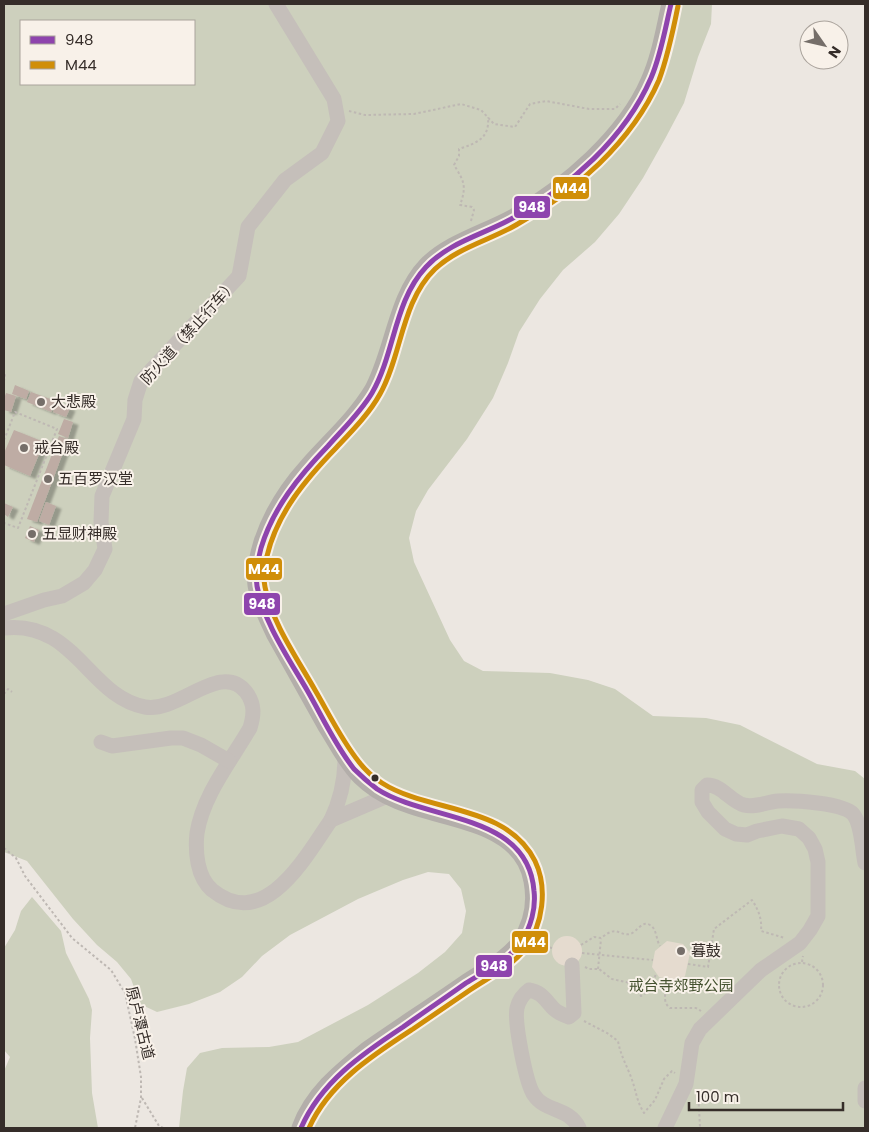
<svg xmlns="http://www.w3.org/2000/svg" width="869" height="1132" font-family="Poppins,'Noto Sans SC',sans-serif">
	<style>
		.green { fill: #cdd0bd; fill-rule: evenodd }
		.plaza { fill: #e5dbcf }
		.building { fill: #beaca4; filter: url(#shadow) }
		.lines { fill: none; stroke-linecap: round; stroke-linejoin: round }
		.path { stroke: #beb8b3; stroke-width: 2; stroke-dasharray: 2.5 2.5; stroke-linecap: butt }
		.minor { stroke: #c5bfba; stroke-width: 15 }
		.major { stroke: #b3aeaa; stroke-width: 19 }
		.bus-1-casing { stroke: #f8f1e9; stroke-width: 9 }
		.bus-2-casing { stroke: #f8f1e9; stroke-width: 9 }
		.bus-1 { stroke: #8e44ad; stroke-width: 5 }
		.bus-2 { stroke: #d08e08; stroke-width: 5 }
		.poi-dot { fill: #756e69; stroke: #f8f1e9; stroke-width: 2 }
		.bus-dot { fill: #352d29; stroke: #f8f1e9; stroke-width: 2 }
		.labels { text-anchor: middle; stroke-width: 4; stroke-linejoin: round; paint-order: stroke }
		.street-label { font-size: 15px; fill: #352d29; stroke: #f8f1e9 }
		.poi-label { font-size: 15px; fill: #352d29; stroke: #f8f1e9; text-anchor: start }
		.park-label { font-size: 15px; fill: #44512f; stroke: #f8f1e9 }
		.line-badge { stroke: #f8f1e9; stroke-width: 2 }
		.badge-label { font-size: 14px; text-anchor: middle; font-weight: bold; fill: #fff }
	</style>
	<defs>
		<filter id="shadow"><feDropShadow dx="5.5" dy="3" stdDeviation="1" flood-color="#0004"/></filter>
	</defs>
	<rect width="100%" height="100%" fill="#ece7e1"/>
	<g class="green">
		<path d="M4,4H712L711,24L698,57L684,103L666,137L643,178L619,214L595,242L563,270L540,299L519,332L508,363L493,398L467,439L428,490L416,511L409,538L414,562L450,640L464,661L483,671L550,673L588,680L615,689L653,716L706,718L740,725L817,764L855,771L865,779V1128H179L183,1091L187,1068L200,1053L222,1048L269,1047L298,1042L368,1005L418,973L445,952L462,933L466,911L461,889L449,874L428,872L403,880L358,899L290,935L262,956L242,977L220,992L189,1004L157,1012L140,1004L131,979L117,962L97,945L73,919L27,861L4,852ZM21,21H194V84H21Z"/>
		<polygon points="32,897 61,931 66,953 89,999 92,1010 90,1038 92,1093 98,1128 4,1128 4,1071 10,1057 4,1050 4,948 15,930 21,911"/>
	</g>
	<g class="plaza">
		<circle cx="567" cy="951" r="15"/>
		<polygon points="667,941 683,944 690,953 685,976 681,982 659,977 652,967 655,951"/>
	</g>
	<g class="building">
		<polygon points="15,385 29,391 26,399 12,394"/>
		<polygon points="31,392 56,401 51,412 27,402"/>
		<polygon points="6,393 16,396 11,412 4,410 4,399"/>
		<polygon points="57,403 70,408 66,417 53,412"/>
		<polygon points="64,419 73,422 68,438 58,434"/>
		<polygon points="14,430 44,442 30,476 4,465 4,453"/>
		<polygon points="59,436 68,439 37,522 27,519"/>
		<polygon points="46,502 56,506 49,525 39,521"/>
		<polygon points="4,503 13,507 8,517 4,514"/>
		<polygon points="30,526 39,530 34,542 25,538"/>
	</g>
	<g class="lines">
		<g class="path">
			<polyline points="349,111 365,115 414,114 461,104 481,110 494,124 515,127 530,104 546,101 589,109 615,109 620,104"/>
			<path d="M471,221L474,210L472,207L460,205C467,186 464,181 454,165L459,156V149C476,143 490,139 488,117"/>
			<polyline points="4,375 5,375 4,381"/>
			<polyline points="4,440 15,412 57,429 18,528 4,523"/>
			<polyline points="4,545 4,547"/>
			<polyline points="4,694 8,689 12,692"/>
			<polyline points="4,848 16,858 25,876 72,938 111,970 125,993 135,1039 141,1077 141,1098 135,1128"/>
			<polyline points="535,945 552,948"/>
			<path d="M581,945L594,937L601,938C604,936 607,933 611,932C617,929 623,936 630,934C637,932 642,920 650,925C657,929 656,940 660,946"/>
			<polyline points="582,953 653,960"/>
			<polyline points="802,962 803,956"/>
			<circle cx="801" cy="985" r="22"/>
			<path d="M688,964L708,967L714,929L752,900C759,911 762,919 761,931L785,938"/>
			<path d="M585,967L589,969H599L612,979L630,983L641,996C649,992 654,982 656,973"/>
			<polyline points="598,969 601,939"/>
			<path d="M670,980C666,990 661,1001 670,1008H696L701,1011"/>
			<path d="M584,1021L607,1033L618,1041C621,1058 630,1071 634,1086C637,1097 638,1103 644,1113L655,1100L664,1079L672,1071L675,1073"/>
			<polyline points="698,1089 700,1128"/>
			<polyline points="142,1098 159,1126 163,1128"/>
		</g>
		<g class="minor">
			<polyline points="4,614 44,600 62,596 84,583 95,570 105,549 101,522 102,496 134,419 135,400 141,381 239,276 248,227 285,180 322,153 338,121 334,99 276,4"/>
			<path d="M4,628C75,620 89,697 145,707C179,713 221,660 246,692C255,704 254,715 250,728C231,761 203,795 197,833C195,852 197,877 212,890C265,933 306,856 331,820"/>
			<polyline points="101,742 112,746 171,738 183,738 201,745 229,761"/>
			<path d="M345,758C345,780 341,799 331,820L387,796"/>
			<path d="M572,965L574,1013L569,1017C564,1015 558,1013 554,1009C546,1001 542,992 529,990C522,995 519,1000 517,1008C514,1022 526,1084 534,1095C545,1112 569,1107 579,1128"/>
			<polyline points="865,1088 865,1101"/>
			<path d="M665,1128L686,1084L692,1043L700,1029L761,970L800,943L810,930L818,916V862L815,849L809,838L799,829L782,826L757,831L747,835L736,834L725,829L708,812L702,802V790L707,785C722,785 730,801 744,805C755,808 767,802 778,801C793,800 843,803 853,814C862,824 862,850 865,863"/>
		</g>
		<path class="major" d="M301,1128C313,1095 340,1073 367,1051C400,1028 434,1006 467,983C485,971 508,960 521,942C533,924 537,902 533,881C529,856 511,839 489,829C446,810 395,810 361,776C346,761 338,743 327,726C310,695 292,664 275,633C268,618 260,602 257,585C255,571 259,555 263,542C272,515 289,488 308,467C330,442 356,419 373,391C394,353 397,297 427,266C450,243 485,234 514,218C566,188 626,137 650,81C661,56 665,30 671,4"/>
		<g class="bus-1-casing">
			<path id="bus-1" d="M301,1128C321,1082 362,1054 403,1027C424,1012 445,998 466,983C485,971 508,961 521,942C531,927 536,908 534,891C528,812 428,822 377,789C369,783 361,776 354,769C335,745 322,716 307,690C289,659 263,621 257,586C255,573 258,560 261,548C273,508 299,476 328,446C343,429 360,413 372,393C395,353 394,301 426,267C449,242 485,234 513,218C570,187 625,138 651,78C661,55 665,29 671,4"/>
		</g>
		<g class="bus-2-casing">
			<path id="bus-2" d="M309,1128C329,1083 373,1055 413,1029C432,1016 451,1003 470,990C489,977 511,967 525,949C543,925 548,888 535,861C507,804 429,813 382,783C373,777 365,770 359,762C342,741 329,714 315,690C297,658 272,623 265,587C263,577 264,566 267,556C277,513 306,479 336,448C352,431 369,414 380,394C402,355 401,302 435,269C457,248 490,240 516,225C574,193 632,142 659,80C668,56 673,31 678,6"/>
		</g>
		<use href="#bus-1" class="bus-1"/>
		<use href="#bus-2" class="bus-2"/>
	</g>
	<g class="poi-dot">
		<circle cx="41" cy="402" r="5"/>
		<circle cx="24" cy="448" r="5"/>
		<circle cx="48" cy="479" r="5"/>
		<circle cx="32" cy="534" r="5"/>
		<circle cx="681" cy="951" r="5"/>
	</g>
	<circle class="bus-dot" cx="375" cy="778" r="4.5"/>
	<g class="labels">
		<g class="street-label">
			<text transform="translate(189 332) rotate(-48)" y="5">防火道（禁止行车）</text>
			<text transform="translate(140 1023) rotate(76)" y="5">原卢潭古道</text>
		</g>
		<g class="poi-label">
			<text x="51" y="407">大悲殿</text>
			<text x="34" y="453">戒台殿</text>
			<text x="58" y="484">五百罗汉堂</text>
			<text x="42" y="539">五显财神殿</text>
			<text x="691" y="956">暮鼓</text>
		</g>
		<g class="park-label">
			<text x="681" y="991">戒台寺郊野公园</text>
		</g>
	</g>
	<g class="line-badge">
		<rect x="552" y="176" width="38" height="24" rx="5" fill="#d08e08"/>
		<rect x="513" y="195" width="38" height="24" rx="5" fill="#8e44ad"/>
		<rect x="245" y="557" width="38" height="24" rx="5" fill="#d08e08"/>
		<rect x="243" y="592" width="38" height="24" rx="5" fill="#8e44ad"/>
		<rect x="511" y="930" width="38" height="24" rx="5" fill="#d08e08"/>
		<rect x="475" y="954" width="38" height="24" rx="5" fill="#8e44ad"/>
	</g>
	<g class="badge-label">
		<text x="571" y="193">M44</text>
		<text x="532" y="212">948</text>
		<text x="264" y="574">M44</text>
		<text x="262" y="609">948</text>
		<text x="530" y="947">M44</text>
		<text x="494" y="971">948</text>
	</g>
	<rect width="869" height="1132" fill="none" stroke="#352d29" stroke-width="10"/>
	<rect x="20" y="20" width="175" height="65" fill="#f8f1e9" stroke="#aaa39c"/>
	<rect x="30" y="36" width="25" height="8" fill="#8e44ad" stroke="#aaa39c"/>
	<text x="65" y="45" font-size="15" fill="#352d29">948</text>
	<rect x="30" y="61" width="25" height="8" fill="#d08e08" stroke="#aaa39c"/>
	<text x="65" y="70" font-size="15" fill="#352d29">M44</text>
	<g transform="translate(824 45) rotate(124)"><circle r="24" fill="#f8f1e9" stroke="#aaa39c"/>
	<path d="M0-4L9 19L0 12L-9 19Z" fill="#756e69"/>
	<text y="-8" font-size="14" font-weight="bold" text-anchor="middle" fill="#352d29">N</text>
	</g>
	<path d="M689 1102v8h154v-8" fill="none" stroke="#352d29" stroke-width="2.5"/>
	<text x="696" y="1102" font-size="15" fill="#352d29" stroke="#f8f1e9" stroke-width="4" paint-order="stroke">100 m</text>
</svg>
